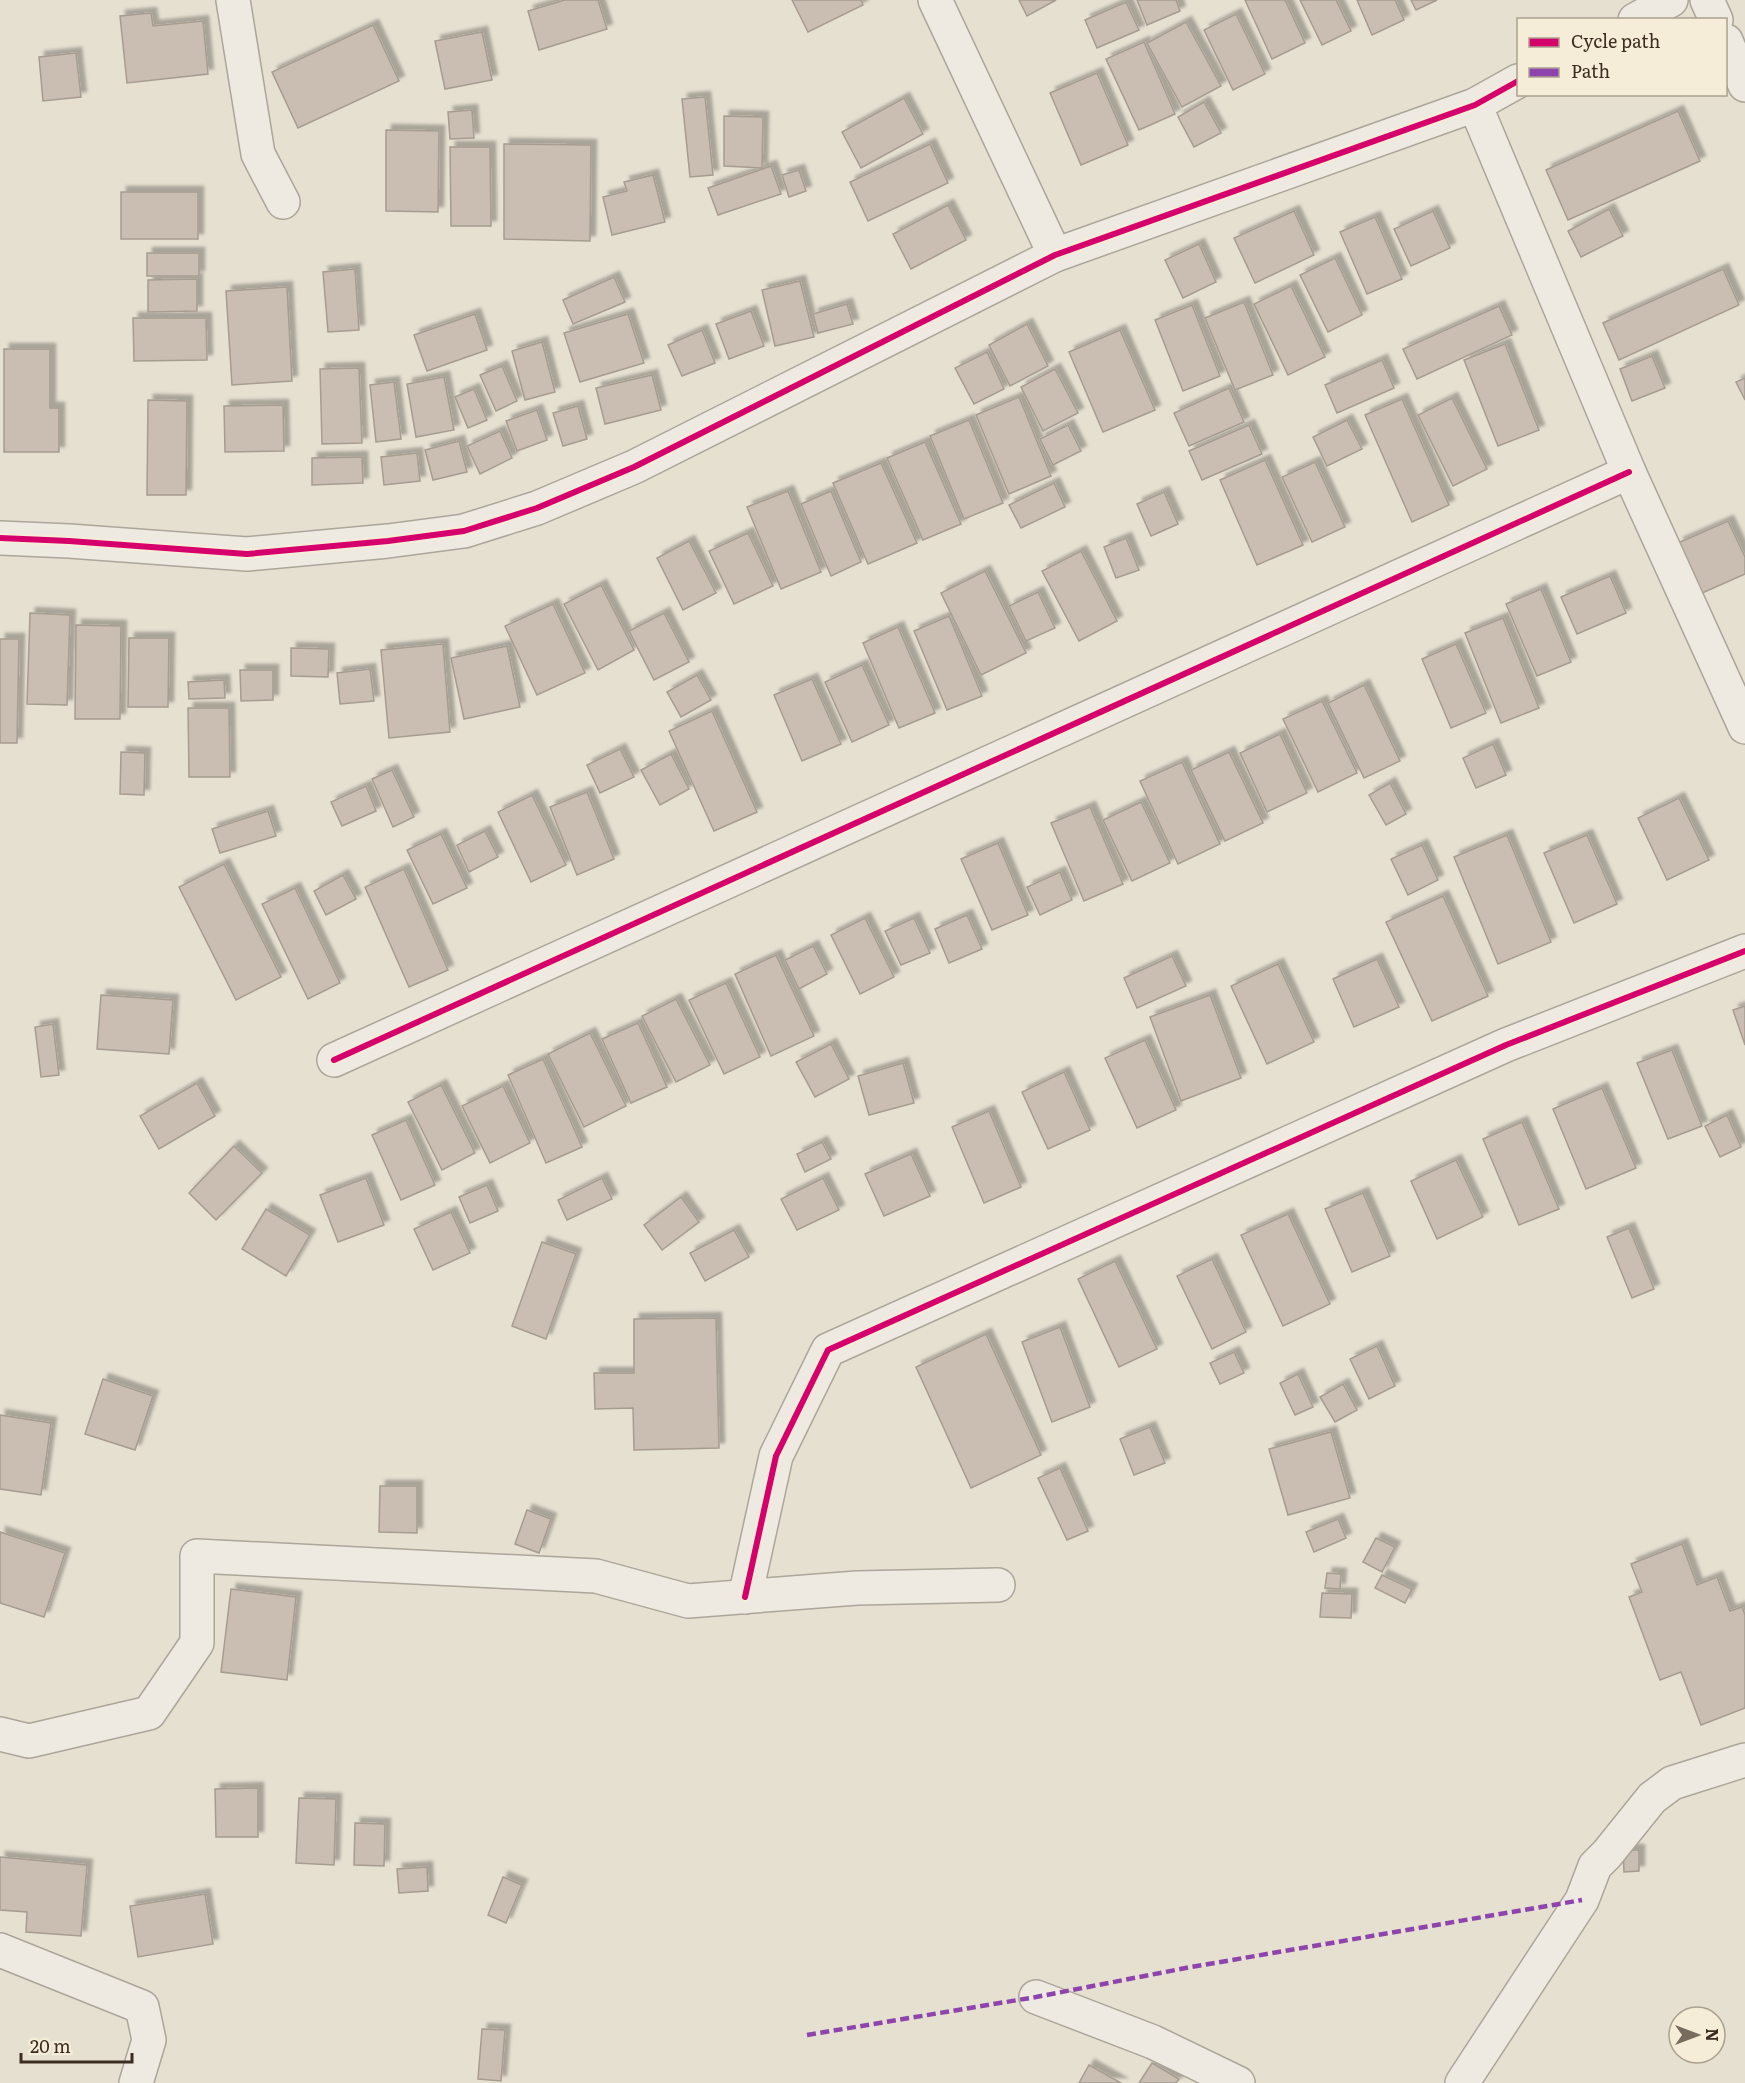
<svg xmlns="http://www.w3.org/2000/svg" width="1745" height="2083" font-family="Literata,serif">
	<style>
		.building { fill: #cabeb2; stroke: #a79c90; stroke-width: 1.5; filter: url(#shadow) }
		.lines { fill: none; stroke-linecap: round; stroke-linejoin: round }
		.minor-casing { stroke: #aca599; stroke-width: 36 }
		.minor { stroke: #eeeae2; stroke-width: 33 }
		.quiet { stroke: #8e44ad; stroke-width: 4.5; stroke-dasharray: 9 4.5; stroke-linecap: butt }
		.cycleway-casing { stroke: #f6edd8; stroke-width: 10 }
		.cycleway { stroke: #d6006c; stroke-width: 6 }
	</style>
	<defs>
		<filter id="shadow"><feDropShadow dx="5.5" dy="-5.5" stdDeviation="1.5" flood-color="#0004"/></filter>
	</defs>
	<rect width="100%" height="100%" fill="#e6e0d1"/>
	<g class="building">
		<polygon points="565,0 598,0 607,29 539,50 528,11"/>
		<polygon points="792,0 861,0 863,5 808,32"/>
		<polygon points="1019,0 1056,0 1027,16"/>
		<polygon points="1137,0 1176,0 1180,11 1147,25"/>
		<polygon points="1245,0 1285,0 1305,43 1272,59"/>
		<polygon points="1300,0 1336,0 1351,31 1322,45"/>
		<polygon points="1357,0 1395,0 1404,20 1372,35"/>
		<polygon points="1411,0 1437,0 1416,10"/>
		<polygon points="1126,2 1139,30 1097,48 1085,20"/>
		<polygon points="151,13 153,26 203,21 208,74 127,83 120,16"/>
		<polygon points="1236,14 1265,74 1233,90 1204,30"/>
		<polygon points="1186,22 1221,86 1182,107 1147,43"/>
		<polygon points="373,25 399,81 298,128 272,72"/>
		<polygon points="482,32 492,80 445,89 435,41"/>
		<polygon points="1144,42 1175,114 1139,130 1106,59"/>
		<polygon points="76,53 81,97 43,101 39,57"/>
		<polygon points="1097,73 1128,145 1081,165 1050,93"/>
		<polygon points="705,97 713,175 690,177 682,99"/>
		<polygon points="904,98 923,134 861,168 842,132"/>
		<polygon points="1204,102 1221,133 1194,147 1178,117"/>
		<polygon points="472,110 474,138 450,139 448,112"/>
		<polygon points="1678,111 1700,161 1568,220 1546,170"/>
		<polygon points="724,116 763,117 762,168 724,166"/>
		<polygon points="386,130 439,131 438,212 386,211"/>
		<polygon points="504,144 591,145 590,241 504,239"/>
		<polygon points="930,144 948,183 868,221 850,182"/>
		<polygon points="450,147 490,147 491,226 451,226"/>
		<polygon points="771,166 781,194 718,215 708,188"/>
		<polygon points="799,170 806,191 789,197 782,175"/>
		<polygon points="653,175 665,222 612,235 603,197 627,191 624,182"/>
		<rect x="121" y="192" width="77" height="47"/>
		<polygon points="948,205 966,240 911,269 893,234"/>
		<polygon points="1609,209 1623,236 1581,257 1568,231"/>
		<polygon points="1294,211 1314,255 1255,283 1234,238"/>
		<polygon points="1433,211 1450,248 1411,266 1394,229"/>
		<polygon points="1375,217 1402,279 1367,294 1340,232"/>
		<polygon points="1199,244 1216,282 1183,298 1165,260"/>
		<rect x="147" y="253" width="52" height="23"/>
		<polygon points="1335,258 1362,315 1328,332 1300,275"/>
		<polygon points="355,269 359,330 328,332 323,272"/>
		<polygon points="1723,269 1739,305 1619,360 1603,323"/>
		<polygon points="614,277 625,302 573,324 563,300"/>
		<polygon points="197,279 197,311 148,312 148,280"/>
		<polygon points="800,281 814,337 775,346 762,290"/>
		<polygon points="1291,286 1325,357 1288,375 1254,304"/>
		<polygon points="287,287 292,381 232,385 226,291"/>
		<polygon points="1244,302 1273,375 1235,390 1205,318"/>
		<polygon points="847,304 853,324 818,333 813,314"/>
		<polygon points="1192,305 1220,376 1183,391 1155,320"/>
		<polygon points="1499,306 1512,335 1417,379 1403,349"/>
		<polygon points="751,311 764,346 729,359 716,324"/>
		<polygon points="475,314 487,350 427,371 414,335"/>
		<polygon points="628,314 644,363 580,382 564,333"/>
		<polygon points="133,318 206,318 207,360 134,361"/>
		<polygon points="1027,324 1048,366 1010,386 989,345"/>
		<polygon points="702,330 715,363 682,376 668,345"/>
		<polygon points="1120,330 1155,410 1103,432 1069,352"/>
		<polygon points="542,342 555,392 525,400 512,351"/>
		<polygon points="1505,344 1539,430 1498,446 1464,360"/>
		<polygon points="4,349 50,349 50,408 59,408 59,452 4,452"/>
		<polygon points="987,352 1004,389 974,404 955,368"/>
		<polygon points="1652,356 1665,388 1632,401 1620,369"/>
		<polygon points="1382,360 1394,388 1337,413 1325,385"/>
		<polygon points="502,366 517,401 496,411 480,375"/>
		<polygon points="359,368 362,443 322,444 320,369"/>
		<polygon points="1055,369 1078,413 1043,431 1021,387"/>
		<polygon points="652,375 661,410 605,424 596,388"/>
		<polygon points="444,377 454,430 416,437 407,384"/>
		<polygon points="1745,378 1745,400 1736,382"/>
		<polygon points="394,382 401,439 376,442 370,385"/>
		<polygon points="1229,388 1244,422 1189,446 1174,413"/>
		<polygon points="474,389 487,420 468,428 455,397"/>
		<polygon points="1019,397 1051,476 1009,494 976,415"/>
		<polygon points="1452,398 1487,469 1453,486 1418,415"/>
		<polygon points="1402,399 1449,505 1412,522 1365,415"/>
		<polygon points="148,400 187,401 186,495 147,495"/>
		<polygon points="283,405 284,451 225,452 224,406"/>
		<polygon points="578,406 587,439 563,446 553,413"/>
		<polygon points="537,410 547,440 517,451 506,421"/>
		<polygon points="969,420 1003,503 964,519 930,436"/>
		<polygon points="1347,420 1362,449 1327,466 1313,437"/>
		<polygon points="1068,425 1081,451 1053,465 1040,439"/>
		<polygon points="1249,425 1262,454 1202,480 1189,451"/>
		<polygon points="500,431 512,458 480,474 467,446"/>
		<polygon points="459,441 467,472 433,480 425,450"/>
		<polygon points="925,442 961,524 923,540 887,458"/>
		<polygon points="417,453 420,481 384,485 381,457"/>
		<polygon points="362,457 363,483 312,485 312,458"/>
		<polygon points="1265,460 1303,545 1257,565 1220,480"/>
		<polygon points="1315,462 1345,527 1312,542 1282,477"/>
		<polygon points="881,463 917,543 868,564 833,483"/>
		<polygon points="1054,483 1065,507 1021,528 1009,505"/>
		<polygon points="788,491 821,572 781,589 747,507"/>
		<polygon points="831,491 861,562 831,576 801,504"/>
		<polygon points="1164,492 1178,524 1151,536 1137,504"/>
		<polygon points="1728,521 1745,557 1745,574 1700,594 1678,543"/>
		<polygon points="748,533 773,586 734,604 709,551"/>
		<polygon points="1126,538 1139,570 1116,578 1104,547"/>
		<polygon points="689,541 716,593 683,610 657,558"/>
		<polygon points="1081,551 1117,621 1079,641 1042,571"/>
		<polygon points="985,571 1026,653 981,675 941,593"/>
		<polygon points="1610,576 1626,613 1577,634 1561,597"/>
		<polygon points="601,585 634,650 598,670 564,604"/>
		<polygon points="1541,589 1571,662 1537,676 1506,604"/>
		<polygon points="1038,592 1055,628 1026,641 1009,606"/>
		<polygon points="553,604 585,673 537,695 505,626"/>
		<polygon points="30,613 70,615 67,705 27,704"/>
		<polygon points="664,613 689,662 654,680 629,631"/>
		<polygon points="949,616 982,696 947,710 914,631"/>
		<polygon points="1503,618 1539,708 1501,723 1465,633"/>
		<polygon points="76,625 121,626 120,719 75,719"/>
		<polygon points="898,627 935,713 899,728 863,643"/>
		<polygon points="129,638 169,638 168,707 128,707"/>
		<polygon points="0,639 19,639 17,743 0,743"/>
		<polygon points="443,644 450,732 389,738 381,650"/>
		<polygon points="1456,644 1486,713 1451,728 1422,659"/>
		<polygon points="507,646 520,707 464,719 451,658"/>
		<polygon points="291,648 329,649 328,677 291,676"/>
		<polygon points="862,665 889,725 852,742 825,682"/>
		<polygon points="370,669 374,701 340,704 337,673"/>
		<polygon points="240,670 273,670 273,700 241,701"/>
		<polygon points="697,675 711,700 681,717 667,692"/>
		<polygon points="812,679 841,744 802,761 774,695"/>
		<polygon points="224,680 225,698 189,699 188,682"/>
		<polygon points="1364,685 1400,761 1364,778 1328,703"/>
		<polygon points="1322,701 1357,773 1318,792 1283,719"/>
		<polygon points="188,708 229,708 230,777 189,777"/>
		<polygon points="712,711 757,812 714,831 669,731"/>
		<polygon points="1280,734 1307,793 1267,812 1240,753"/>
		<polygon points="1493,744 1506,775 1476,788 1463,758"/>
		<polygon points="620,749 634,777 600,793 587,765"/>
		<polygon points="121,752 145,753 144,795 120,794"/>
		<polygon points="1229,752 1263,823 1225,841 1191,770"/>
		<polygon points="671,754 689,789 660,805 641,770"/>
		<polygon points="1182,762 1220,844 1178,864 1140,781"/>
		<polygon points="392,770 414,817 393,827 372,779"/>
		<polygon points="1390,783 1406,814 1386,825 1369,795"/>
		<polygon points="366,786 376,811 342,826 331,802"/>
		<polygon points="587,792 614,859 577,875 550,807"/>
		<polygon points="532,795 566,865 531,882 498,812"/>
		<polygon points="1679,798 1709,860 1667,880 1638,818"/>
		<polygon points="1141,802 1170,863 1132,881 1103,820"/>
		<polygon points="1090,807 1123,884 1084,901 1051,823"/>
		<polygon points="268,811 276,836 220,853 212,829"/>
		<polygon points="485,831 498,857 469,872 457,845"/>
		<polygon points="441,834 467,888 433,904 407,850"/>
		<polygon points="1507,835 1551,942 1498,964 1454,857"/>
		<polygon points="1587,835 1617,904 1574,923 1544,853"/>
		<polygon points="998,843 1028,915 992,930 961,859"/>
		<polygon points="1422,845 1438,880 1408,895 1391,859"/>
		<polygon points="224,864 281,977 236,1000 179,887"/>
		<polygon points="404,869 448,970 409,987 365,887"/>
		<polygon points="1060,872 1072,900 1040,915 1027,887"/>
		<polygon points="343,875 356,899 326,915 314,891"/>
		<polygon points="295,888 340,983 308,999 262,904"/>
		<polygon points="1443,896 1488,996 1432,1021 1386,922"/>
		<polygon points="967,915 982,949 949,963 935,929"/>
		<polygon points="865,918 894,977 860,994 831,935"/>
		<polygon points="914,918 930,953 901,965 885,931"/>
		<polygon points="813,946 827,974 799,989 785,960"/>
		<polygon points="776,955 814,1036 771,1056 735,974"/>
		<polygon points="1172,956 1186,986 1137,1008 1124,978"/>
		<polygon points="1377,959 1399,1007 1354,1027 1333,979"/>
		<polygon points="1278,964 1314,1042 1267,1064 1231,986"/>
		<polygon points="726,983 760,1057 724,1074 689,1000"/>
		<polygon points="101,995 173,1000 169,1054 97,1049"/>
		<polygon points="1210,995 1241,1078 1181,1101 1150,1017"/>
		<polygon points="676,999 710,1065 676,1082 642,1016"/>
		<polygon points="1745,1006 1745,1045 1733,1010"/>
		<polygon points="638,1023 667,1087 631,1103 602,1039"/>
		<polygon points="53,1024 59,1075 41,1077 35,1027"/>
		<polygon points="590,1033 626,1106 584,1127 548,1054"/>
		<polygon points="1145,1040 1176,1110 1137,1128 1105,1058"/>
		<polygon points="831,1044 849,1079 815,1097 796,1062"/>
		<polygon points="1672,1050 1702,1126 1668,1139 1637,1063"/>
		<polygon points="543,1059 582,1147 546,1163 508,1075"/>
		<polygon points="903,1063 914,1103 869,1115 858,1076"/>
		<polygon points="1064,1072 1090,1130 1048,1149 1022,1092"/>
		<polygon points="197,1083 215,1116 159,1149 140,1116"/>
		<polygon points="441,1085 475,1153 442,1170 408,1102"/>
		<polygon points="503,1086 530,1143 490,1163 462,1106"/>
		<polygon points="1602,1088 1636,1168 1586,1189 1553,1109"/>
		<polygon points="989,1111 1021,1187 984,1203 952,1127"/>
		<polygon points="1727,1115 1741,1147 1720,1157 1705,1126"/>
		<polygon points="406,1120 435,1185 401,1200 372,1135"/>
		<polygon points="1522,1122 1559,1209 1519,1225 1483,1139"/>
		<polygon points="822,1142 831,1159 805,1172 797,1154"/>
		<polygon points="234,1146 262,1173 216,1220 189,1193"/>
		<polygon points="911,1154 930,1196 884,1216 865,1174"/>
		<polygon points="1456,1160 1483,1217 1437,1239 1411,1181"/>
		<polygon points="366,1178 384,1225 338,1242 320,1195"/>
		<polygon points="602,1178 612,1199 567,1220 558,1200"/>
		<polygon points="823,1178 839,1210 797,1230 781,1199"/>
		<polygon points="487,1185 498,1211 470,1223 459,1197"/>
		<polygon points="1363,1193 1390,1256 1352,1272 1325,1209"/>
		<polygon points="681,1197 699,1222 662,1250 644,1225"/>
		<polygon points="266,1209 310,1235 286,1276 242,1249"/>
		<polygon points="451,1212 470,1253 433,1270 414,1229"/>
		<polygon points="1288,1214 1330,1304 1283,1326 1241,1235"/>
		<polygon points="1629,1228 1654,1289 1632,1298 1607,1237"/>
		<polygon points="734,1230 749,1257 705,1281 690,1253"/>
		<polygon points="542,1242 576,1254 546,1339 512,1326"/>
		<polygon points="1212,1259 1246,1332 1212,1349 1177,1276"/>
		<polygon points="1115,1261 1157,1349 1119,1367 1078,1279"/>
		<polygon points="716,1318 719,1448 634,1450 633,1408 595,1409 594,1373 634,1373 634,1319"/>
		<polygon points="1060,1327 1090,1407 1052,1422 1022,1342"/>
		<polygon points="986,1334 1041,1455 971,1488 916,1367"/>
		<polygon points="1377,1346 1395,1386 1369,1399 1350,1359"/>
		<polygon points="1234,1352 1244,1373 1220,1384 1210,1363"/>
		<polygon points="1298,1374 1313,1407 1295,1415 1280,1383"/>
		<polygon points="103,1379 153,1396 135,1450 85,1434"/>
		<polygon points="1343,1384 1357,1410 1335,1422 1320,1397"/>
		<polygon points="0,1415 51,1423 41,1495 0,1489"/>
		<polygon points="1150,1427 1165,1463 1134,1475 1120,1439"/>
		<polygon points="1331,1432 1350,1498 1288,1515 1269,1449"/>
		<polygon points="1060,1468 1088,1531 1067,1540 1038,1478"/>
		<polygon points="380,1486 417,1486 417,1533 379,1532"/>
		<polygon points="527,1510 551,1519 539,1553 515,1544"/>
		<polygon points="1338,1519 1346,1538 1314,1552 1306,1532"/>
		<polygon points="0,1532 65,1553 44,1617 0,1603"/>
		<polygon points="1376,1538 1395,1547 1382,1572 1363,1562"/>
		<polygon points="1682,1544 1697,1585 1717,1577 1730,1611 1742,1607 1745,1615 1745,1708 1701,1725 1681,1672 1660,1680 1629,1597 1642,1592 1631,1564"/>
		<polygon points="1327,1573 1341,1574 1340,1589 1325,1588"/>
		<polygon points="1382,1575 1412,1589 1405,1603 1375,1588"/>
		<polygon points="231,1589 296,1597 287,1680 221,1672"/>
		<polygon points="1322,1593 1352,1594 1351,1618 1320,1617"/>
		<polygon points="258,1788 258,1837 216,1837 215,1789"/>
		<polygon points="299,1798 336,1799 334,1865 296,1863"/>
		<polygon points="355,1823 385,1824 384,1866 354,1865"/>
		<polygon points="1623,1850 1639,1850 1639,1871 1624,1872"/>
		<polygon points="0,1857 87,1865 81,1936 26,1932 27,1912 0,1910"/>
		<polygon points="427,1867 428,1891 399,1893 397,1869"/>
		<polygon points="503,1877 522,1885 506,1923 488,1915"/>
		<polygon points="205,1894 213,1944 138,1957 130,1906"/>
		<polygon points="482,2029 505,2030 501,2081 478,2079"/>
		<polygon points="1152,2063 1179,2079 1176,2083 1139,2083"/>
		<polygon points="1089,2065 1121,2083 1079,2083"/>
	</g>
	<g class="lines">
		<g class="minor-casing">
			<g id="minor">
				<polyline points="233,0 258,154 283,202"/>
				<polyline points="935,0 1055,255"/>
				<polyline points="1707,0 1716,20"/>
				<polyline points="1635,20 1671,0"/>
				<polyline points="1726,41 1745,85"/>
				<polyline points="1475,105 1629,472 1745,727"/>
				<polyline points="0,538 69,541 247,554 388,541 464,531 537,508 634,467 1055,255 1475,105 1518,81"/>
				<polyline points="334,1060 1629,472"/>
				<polyline points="745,1597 776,1456 828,1350 1506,1045 1745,951"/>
				<polyline points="0,1734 29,1741 149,1713 197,1643 197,1556 596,1576 688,1601 857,1588 998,1585"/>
				<polyline points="0,1950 142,2007 149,2040 136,2083"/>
				<polyline points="1036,1997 1153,2042 1238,2083"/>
				<polyline points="1462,2083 1582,1900 1595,1866 1607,1854 1652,1798 1672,1783 1745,1760"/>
			</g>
		</g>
		<use href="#minor" class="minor"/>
		<polyline class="quiet" points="807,2035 1036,1997 1191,1967 1582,1900"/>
		<g class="cycleway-casing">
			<g id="cycleway">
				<polyline points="0,538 69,541 247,554 388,541 464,531 537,508 634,467 1055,255 1475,105 1518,81"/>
				<polyline points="334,1060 1629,472"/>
				<polyline points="745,1597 776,1456 828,1350 1506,1045 1745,951"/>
			</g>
		</g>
		<use href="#cycleway" class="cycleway"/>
	</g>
	<rect x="1517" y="18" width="210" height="78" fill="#f6edd8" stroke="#aca08e" stroke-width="1.5"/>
	<rect x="1529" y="38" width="30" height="9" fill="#d6006c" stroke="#aca08e" stroke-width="1.5"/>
	<text x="1571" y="48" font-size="18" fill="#3c2d20">Cycle path</text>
	<rect x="1529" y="68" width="30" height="9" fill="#8e44ad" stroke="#aca08e" stroke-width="1.5"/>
	<text x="1571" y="78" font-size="18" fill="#3c2d20">Path</text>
	<g transform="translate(1697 2035) rotate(90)"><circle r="28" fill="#f6edd8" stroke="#aca08e" stroke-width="1.5"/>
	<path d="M0-4.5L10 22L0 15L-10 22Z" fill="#786c5e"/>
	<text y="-9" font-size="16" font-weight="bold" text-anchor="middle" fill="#3c2d20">N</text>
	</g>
	<path d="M21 2053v9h111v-9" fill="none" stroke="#3c2d20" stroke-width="3"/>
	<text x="30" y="2053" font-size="18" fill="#3c2d20" stroke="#f6edd8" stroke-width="4.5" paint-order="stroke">20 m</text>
</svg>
